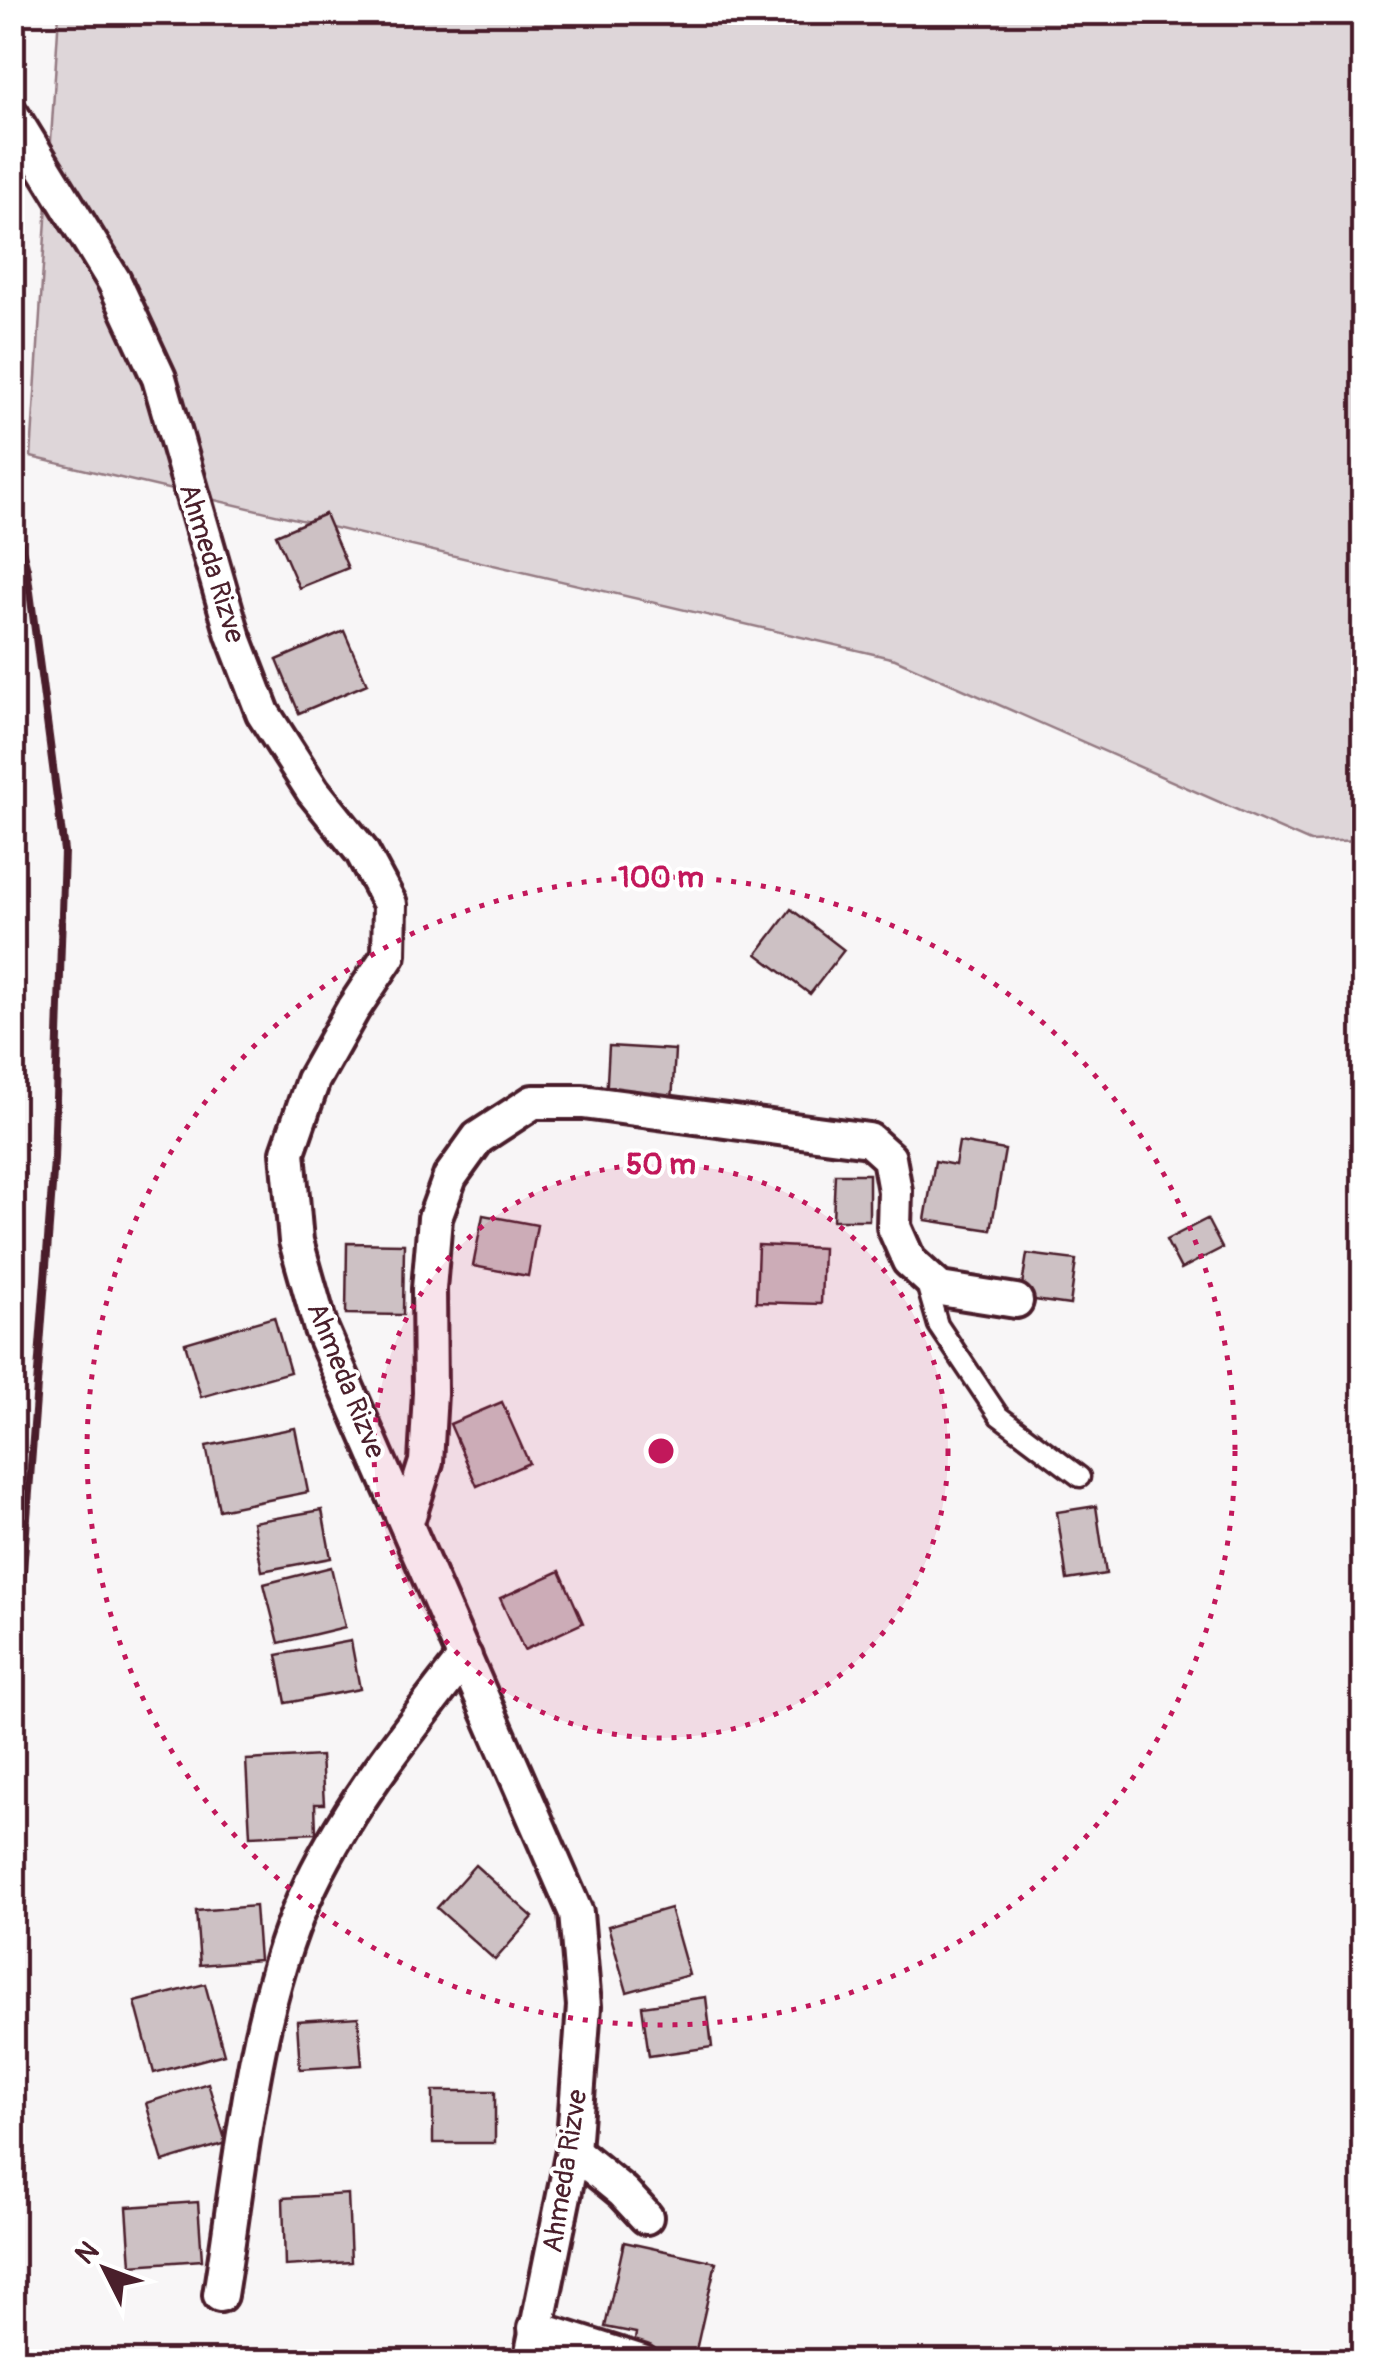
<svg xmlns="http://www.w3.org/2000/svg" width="1376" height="2374" font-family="Pangolin,sans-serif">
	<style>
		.green { fill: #ded6d9; stroke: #947a82; stroke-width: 2.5 }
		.building { fill: #cdc1c4; stroke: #4a1f2b; stroke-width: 2.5 }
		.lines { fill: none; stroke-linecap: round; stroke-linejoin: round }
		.lane-casing { stroke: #4a1f2b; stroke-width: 25 }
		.street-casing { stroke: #4a1f2b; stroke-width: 40 }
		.lane { stroke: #fff; stroke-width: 18 }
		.street { stroke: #fff; stroke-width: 32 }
		.rail { stroke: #4a1f2b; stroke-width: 8 }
		.ring { fill: none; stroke: #c2185b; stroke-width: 5; stroke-dasharray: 5 10 }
		.labels { text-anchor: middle; stroke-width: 8; stroke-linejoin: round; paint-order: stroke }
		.street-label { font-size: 28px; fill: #4a1f2b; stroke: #fff }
		.centre { fill: #c2185b; stroke: #fff; stroke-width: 5 }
		.ring-label { font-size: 30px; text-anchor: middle; font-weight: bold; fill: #c2185b; stroke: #fff; stroke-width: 8; stroke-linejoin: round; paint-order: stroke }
	</style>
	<rect width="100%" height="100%" fill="#f8f6f7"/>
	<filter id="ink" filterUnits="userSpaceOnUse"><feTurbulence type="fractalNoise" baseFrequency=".01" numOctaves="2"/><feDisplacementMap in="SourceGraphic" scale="20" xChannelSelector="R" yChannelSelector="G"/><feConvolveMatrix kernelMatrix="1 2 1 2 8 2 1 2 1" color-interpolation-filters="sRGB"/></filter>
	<g filter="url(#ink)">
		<polygon class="green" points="59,13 1363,13 1363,840 1310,842 895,659 31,457"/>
		<g class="building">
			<polygon points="325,514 348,568 299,588 276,535"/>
			<polygon points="344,631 367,684 299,713 277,660"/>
			<polygon points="791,909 844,950 810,994 757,954"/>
			<polygon points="609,1046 675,1050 672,1103 606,1099"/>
			<polygon points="959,1142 1005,1150 991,1230 925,1220 935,1161 955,1165"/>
			<polygon points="835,1174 869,1174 869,1220 833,1220"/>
			<polygon points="483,1215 537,1225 528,1276 473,1266"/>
			<polygon points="1207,1219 1222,1248 1181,1269 1166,1240"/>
			<polygon points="347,1243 404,1244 403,1315 346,1314"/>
			<polygon points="758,1245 823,1248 821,1304 756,1302"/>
			<polygon points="1027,1254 1076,1260 1070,1305 1020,1298"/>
			<polygon points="274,1317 290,1372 201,1397 185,1343"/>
			<polygon points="502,1402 529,1463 477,1486 450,1424"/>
			<polygon points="295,1428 308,1492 219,1510 206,1446"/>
			<polygon points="1096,1506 1106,1574 1067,1580 1057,1512"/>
			<polygon points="322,1510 331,1558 262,1571 253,1522"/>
			<polygon points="331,1567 345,1627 279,1643 264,1584"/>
			<polygon points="560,1571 583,1623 524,1650 500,1598"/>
			<polygon points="351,1641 360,1689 286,1703 277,1655"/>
			<polygon points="321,1756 324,1804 315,1804 316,1833 250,1836 246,1760"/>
			<polygon points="475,1865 533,1917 495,1960 437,1908"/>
			<polygon points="255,1906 259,1960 200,1965 196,1911"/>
			<polygon points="670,1908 689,1975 627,1992 608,1926"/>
			<polygon points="205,1984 224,2054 154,2073 135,2002"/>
			<polygon points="706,1997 712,2047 649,2056 642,2006"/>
			<polygon points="358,2017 362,2065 300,2069 297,2021"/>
			<polygon points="208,2083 226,2143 163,2162 146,2103"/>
			<rect x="433" y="2091" width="62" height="52"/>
			<polygon points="348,2194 351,2262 285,2266 283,2198"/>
			<polygon points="198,2202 202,2260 131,2265 127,2207"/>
			<polygon points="624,2242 716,2262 694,2359 634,2347 636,2333 605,2327"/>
		</g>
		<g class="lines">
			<g class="lane-casing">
				<polyline id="lane" points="925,1280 938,1325 999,1416 1080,1477"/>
			</g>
			<g class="street-casing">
				<g id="street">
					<polyline points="12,115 114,281 159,378 233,635 263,713 313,791 362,852 390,904 389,955 353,1009 313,1080 288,1152 296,1241 321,1329 576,1913 584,2006 573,2151 530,2362"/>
					<polyline points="407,1522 426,1462 430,1393 429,1289 435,1218 450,1177 478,1138 533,1102 583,1102 869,1140 889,1158 895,1191 894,1227 909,1261 940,1289 1016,1301"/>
					<polyline points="573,2151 623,2192 646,2217"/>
					<path d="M220,2295C240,2172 253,2013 304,1899C343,1811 406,1733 465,1657"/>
					<polyline points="535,2328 642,2362"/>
				</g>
			</g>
			<use href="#lane" class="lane"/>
			<use href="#street" class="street"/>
			<polyline class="rail" points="12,511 27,569 64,851 54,1160 12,1717"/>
		</g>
	</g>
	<circle cx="661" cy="1451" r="287" fill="#c2185b" fill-opacity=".12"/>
	<g class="ring">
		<circle cx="661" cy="1451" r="287"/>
		<circle cx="661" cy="1451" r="574"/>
	</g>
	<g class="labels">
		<g class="street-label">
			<text transform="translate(213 563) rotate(73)" y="10">Ahmeda Rizve</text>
			<text transform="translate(347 1380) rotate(68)" y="10">Ahmeda Rizve</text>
			<text transform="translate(564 2171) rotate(-81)" y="10">Ahmeda Rizve</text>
		</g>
	</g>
	<circle cx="661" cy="1451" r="15" class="centre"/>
	<g class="ring-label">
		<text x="661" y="887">100 m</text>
		<text x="661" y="1174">50 m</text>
	</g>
	<rect width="1376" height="2374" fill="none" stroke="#fff" stroke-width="50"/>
	<rect x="25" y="25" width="1326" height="2324" fill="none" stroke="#4a1f2b" stroke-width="4" filter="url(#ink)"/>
	<g transform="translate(105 2269) rotate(312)" stroke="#ffffff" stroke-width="8" paint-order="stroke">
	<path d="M0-8L18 38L0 25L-18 38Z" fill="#4a1f2b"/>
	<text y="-15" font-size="28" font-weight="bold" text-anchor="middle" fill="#4a1f2b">N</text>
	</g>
</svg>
